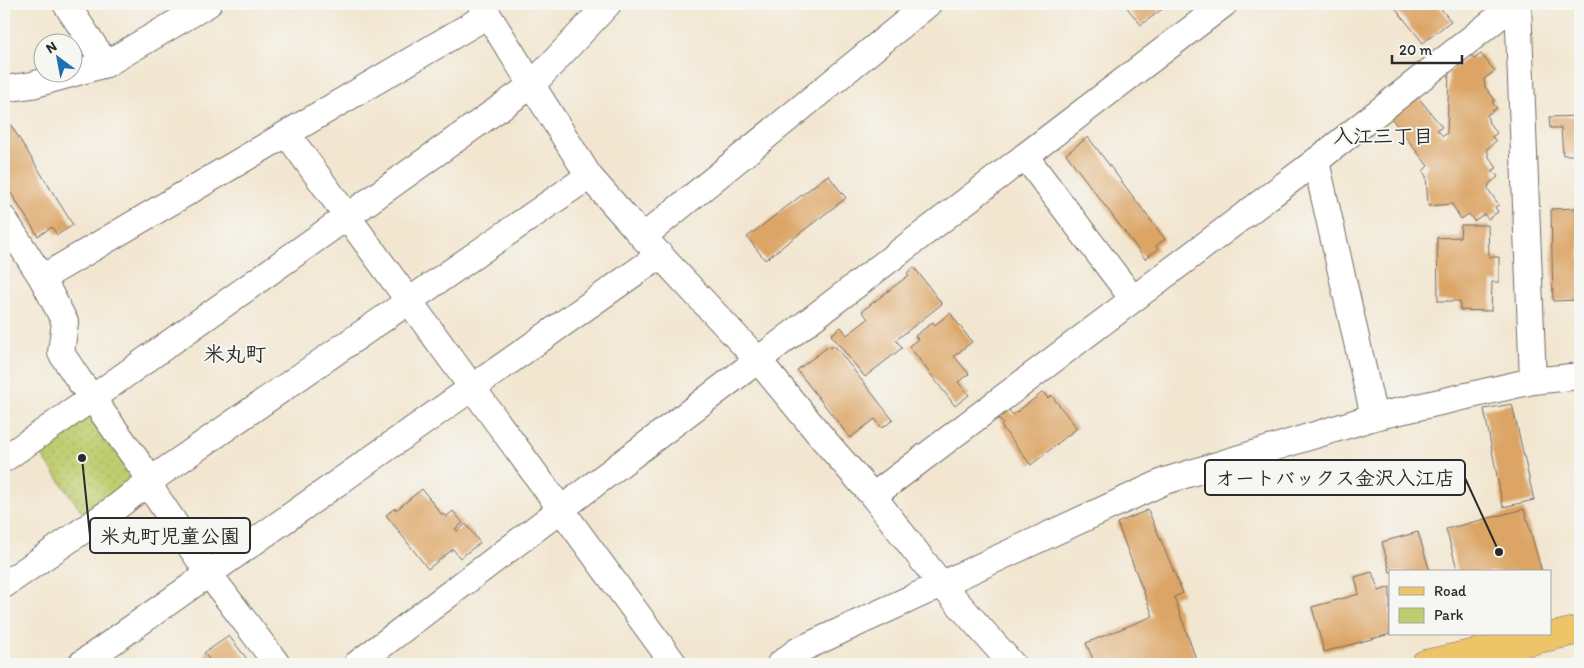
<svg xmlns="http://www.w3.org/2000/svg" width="1584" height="668" font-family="Itim,'Klee One',sans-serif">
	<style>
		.green { fill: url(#green-dots); stroke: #757c4d }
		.building { fill: #dca465 }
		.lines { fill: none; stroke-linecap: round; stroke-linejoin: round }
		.minor-casing { stroke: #716c65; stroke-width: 28 }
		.major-casing { stroke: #716c65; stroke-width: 29 }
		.minor { stroke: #fff; stroke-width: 26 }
		.major { stroke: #eec469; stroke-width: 28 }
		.labels { text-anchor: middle; stroke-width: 4; stroke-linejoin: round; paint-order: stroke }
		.neighbourhood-label { font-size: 20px; font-weight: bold; fill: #2b2b2b; stroke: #f6f6f2 }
		.quarter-label { font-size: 21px; font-weight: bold; fill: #2b2b2b; stroke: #f6f6f2 }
		.leader { fill: none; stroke: #2b2b2b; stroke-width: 2 }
		.callout-dot { fill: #2b2b2b; stroke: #f6f6f2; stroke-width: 2 }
		.callout { fill: #f6f6f2; stroke: #2b2b2b; stroke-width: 2 }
		.callout-label { font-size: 20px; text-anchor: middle; font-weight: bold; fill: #2b2b2b }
	</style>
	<defs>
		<pattern id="green-dots" width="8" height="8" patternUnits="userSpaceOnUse" patternTransform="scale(1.25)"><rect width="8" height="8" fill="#bfcd6f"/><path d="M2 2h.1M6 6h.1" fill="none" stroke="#a4b060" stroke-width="1.8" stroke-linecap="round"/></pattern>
	</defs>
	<rect width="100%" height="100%" fill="#f6f6f2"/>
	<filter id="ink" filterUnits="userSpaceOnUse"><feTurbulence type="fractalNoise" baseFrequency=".02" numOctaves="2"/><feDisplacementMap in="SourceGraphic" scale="10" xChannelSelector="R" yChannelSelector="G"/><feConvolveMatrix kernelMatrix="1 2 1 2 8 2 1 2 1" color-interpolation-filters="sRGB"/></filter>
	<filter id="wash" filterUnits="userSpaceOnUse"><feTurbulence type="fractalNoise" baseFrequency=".0096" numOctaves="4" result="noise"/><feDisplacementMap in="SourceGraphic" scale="20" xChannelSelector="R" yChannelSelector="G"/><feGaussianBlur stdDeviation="1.12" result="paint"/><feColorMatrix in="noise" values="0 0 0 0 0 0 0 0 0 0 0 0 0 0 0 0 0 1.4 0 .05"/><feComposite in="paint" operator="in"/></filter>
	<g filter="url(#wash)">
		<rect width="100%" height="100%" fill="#f2e6d0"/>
		<polygon class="green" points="91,413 136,477 87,519 35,446"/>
		<g id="blocks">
			<g class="building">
				<polygon points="1124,4 1169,4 1141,25"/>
				<polygon points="1392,4 1437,4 1451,21 1423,43"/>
				<polygon points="1481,54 1495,71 1484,79 1485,87 1495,100 1492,102 1497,108 1487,115 1489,123 1497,133 1492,137 1496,141 1487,149 1489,157 1497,168 1493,170 1498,177 1489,184 1488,189 1499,205 1495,207 1498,212 1488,219 1484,214 1474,221 1469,214 1461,219 1452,204 1428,206 1426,176 1423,171 1428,166 1391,118 1418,97 1442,127 1437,130 1443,136 1447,133 1449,72 1471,55 1474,59"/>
				<polygon points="4,114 73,225 57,235 52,227 38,236 4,182"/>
				<polygon points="1580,116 1580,155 1563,155 1561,128 1550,128 1549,117"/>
				<polygon points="1088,137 1165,239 1156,246 1158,249 1145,259 1066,154"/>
				<polygon points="828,175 846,198 765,260 747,237"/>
				<polygon points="1580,208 1580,300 1553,301 1551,209"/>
				<polygon points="1461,225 1488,225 1489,257 1499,257 1499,282 1492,282 1491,311 1460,310 1460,301 1438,301 1437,238 1460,237"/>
				<polygon points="914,267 942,304 896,340 902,348 865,377 831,335 841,327 847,335 868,319 862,311 909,275 907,273"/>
				<polygon points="950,313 972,342 954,356 969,374 958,382 969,395 955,406 909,346 918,339 915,336 933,322 935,325"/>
				<polygon points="834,345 893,420 882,428 875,419 850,438 797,370 829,346 831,348"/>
				<polygon points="1043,392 1048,398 1051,395 1077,428 1031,465 1001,426 1003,424 998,418 1009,410 1013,415"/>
				<polygon points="1512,404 1534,500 1503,507 1484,409"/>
				<polygon points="422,489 442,515 443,514 446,517 453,511 463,523 455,529 457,531 466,524 480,543 460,558 453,549 428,569 386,515 395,508 396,510"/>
				<polygon points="1524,509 1542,572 1458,572 1446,529"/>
				<polygon points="1148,510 1183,593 1174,597 1196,659 1184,664 1095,664 1086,643 1153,616 1117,523"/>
				<polygon points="1418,532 1430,572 1390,572 1382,542"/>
				<polygon points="1372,572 1379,591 1390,587 1390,634 1324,652 1312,607 1359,594 1355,577"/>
				<polygon points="229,636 251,664 213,664 204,653"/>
			</g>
		</g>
	</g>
	<g filter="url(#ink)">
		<use href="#blocks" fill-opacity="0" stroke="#716c65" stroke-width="1"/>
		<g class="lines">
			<g class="minor-casing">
				<g id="minor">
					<polyline points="66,4 106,64"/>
					<polyline points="481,4 589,176 643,237 758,360 824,440 873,496 941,584 1012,664"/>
					<polyline points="1518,4 1533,381"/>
					<polyline points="4,89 32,85 106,64 208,4"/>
					<polyline points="287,134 674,664"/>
					<polyline points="1025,156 1133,299"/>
					<polyline points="1316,161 1374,417"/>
					<polyline points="4,219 42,278 65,322 61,353 79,380 151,480 154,493 209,574 277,664"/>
					<polyline points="643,237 928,4"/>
					<polyline points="42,278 488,15"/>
					<polyline points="4,459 91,399 532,85 608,4"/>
					<polyline points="873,496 1316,161 1515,4"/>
					<polyline points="4,585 118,506 151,480 589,176"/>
					<polyline points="81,664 660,255"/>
					<polyline points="357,664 758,360 1224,4"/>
					<polyline points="780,664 797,651 1165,481 1374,417 1533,381 1580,376"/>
				</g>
			</g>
			<g class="major-casing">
				<polyline id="major" points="1425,664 1580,630"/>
			</g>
			<use href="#minor" class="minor"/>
			<use href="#major" class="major"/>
		</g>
	</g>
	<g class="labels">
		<g class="neighbourhood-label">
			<text x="1383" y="143">入江三丁目</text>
		</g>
		<g class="quarter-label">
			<text x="235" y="361">米丸町</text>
		</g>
	</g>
	<path class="leader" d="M1499 552L1465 478M82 458L90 536"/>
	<g class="callout-dot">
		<circle cx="1499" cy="552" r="5"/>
		<circle cx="82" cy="458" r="5"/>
	</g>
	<g class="callout">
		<rect x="1205" y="460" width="260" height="35" rx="5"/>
		<rect x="90" y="518" width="160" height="35" rx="5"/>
	</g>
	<g class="callout-label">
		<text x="1335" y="485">オートバックス金沢入江店</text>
		<text x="170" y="543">米丸町児童公園</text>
	</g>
	<rect width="1584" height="668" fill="none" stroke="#f6f6f2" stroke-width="20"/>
	<rect x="1389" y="570" width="162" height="65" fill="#f6f6f2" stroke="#a5a5a2"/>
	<rect x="1399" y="587" width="25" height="8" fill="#eec469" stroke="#a5a5a2"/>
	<text x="1434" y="596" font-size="15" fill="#2b2b2b">Road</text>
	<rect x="1399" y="608" width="25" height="15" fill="#bfcd6f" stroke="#a5a5a2"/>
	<text x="1434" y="620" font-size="15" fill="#2b2b2b">Park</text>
	<g transform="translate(58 58) rotate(328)"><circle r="24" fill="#f6f6f2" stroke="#a5a5a2"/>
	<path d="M0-4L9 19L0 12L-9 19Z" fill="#1f6fb2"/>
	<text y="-8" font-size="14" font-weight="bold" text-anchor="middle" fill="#2b2b2b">N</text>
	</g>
	<path d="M1392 55v8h70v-8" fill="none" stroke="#2b2b2b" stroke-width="2.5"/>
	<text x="1399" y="55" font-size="15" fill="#2b2b2b" stroke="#f6f6f2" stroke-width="4" paint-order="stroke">20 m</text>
</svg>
